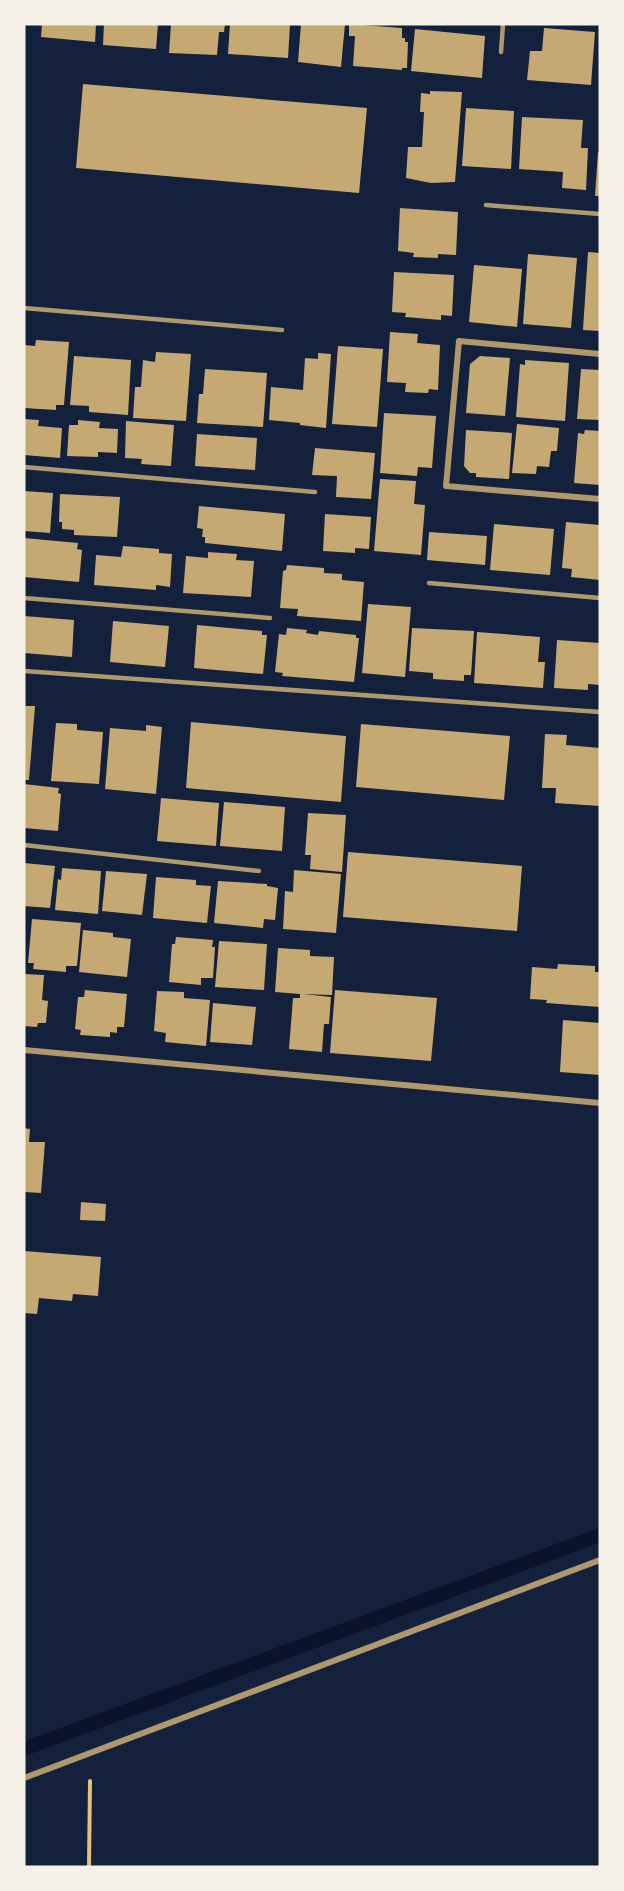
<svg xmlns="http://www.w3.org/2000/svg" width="624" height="1891" font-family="Karla,sans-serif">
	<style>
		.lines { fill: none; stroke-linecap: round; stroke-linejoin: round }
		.stream { stroke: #0b132b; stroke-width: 14 }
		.building { fill: #c6a872 }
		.path { stroke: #e5c07b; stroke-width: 4 }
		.service { stroke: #b1986c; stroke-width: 4.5 }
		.minor { stroke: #b1986c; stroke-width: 6 }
	</style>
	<rect width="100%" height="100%" fill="#14213d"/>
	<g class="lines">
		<polyline class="stream" points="24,1749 600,1535"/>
	</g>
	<g class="building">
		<polygon points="42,24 96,24 95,42 41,37"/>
		<polygon points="104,24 158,24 156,49 103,45"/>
		<polygon points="171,24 225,24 224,32 219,32 217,55 169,53"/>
		<polygon points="230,24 290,24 288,58 228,54"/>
		<polygon points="301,24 345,24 341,67 298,62"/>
		<polygon points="349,24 402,28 402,38 405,38 405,42 408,42 407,68 402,68 402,70 353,66 355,36 349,36"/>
		<polygon points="544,28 595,32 591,85 527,80 530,51 542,51"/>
		<polygon points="415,29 485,36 482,78 411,71"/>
		<polygon points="83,84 367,108 359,193 76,168"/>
		<polygon points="430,91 462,92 455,182 431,183 406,178 408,147 422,147 424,112 420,112 421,93 430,94"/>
		<polygon points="466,108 514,111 511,169 462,166"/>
		<polygon points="522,117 583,120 581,148 588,148 586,190 562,188 563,172 519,169"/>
		<polygon points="598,152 600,152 600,196 595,196"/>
		<polygon points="400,208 458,212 456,255 438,254 438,258 413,257 414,253 398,251"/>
		<polygon points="588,252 600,253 600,331 583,330"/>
		<polygon points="528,254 577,258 571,328 523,324"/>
		<polygon points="474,265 522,269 517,327 469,322"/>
		<polygon points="394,272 454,275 452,316 441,315 441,320 405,317 406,313 392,312"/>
		<polygon points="390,332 418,334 417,343 440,345 438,390 429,389 428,393 405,392 406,383 387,382"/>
		<polygon points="36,340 69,342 64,405 56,405 56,410 24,408 24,345 35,346"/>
		<polygon points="338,346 383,349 377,427 332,424"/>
		<polygon points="156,352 191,354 186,421 133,418 135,387 141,387 143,360 155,362"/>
		<polygon points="318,353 331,354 326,428 300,425 300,423 269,420 271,387 303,390 305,358 318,359"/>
		<polygon points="74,356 131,360 128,415 89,412 89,406 70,405"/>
		<polygon points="480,356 510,358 505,416 466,413 470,364"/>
		<polygon points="525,360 569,363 565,421 516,417 520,364 525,365"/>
		<polygon points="205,369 267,373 263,427 197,423 199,394 203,394"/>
		<polygon points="581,369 600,370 600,420 577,419"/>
		<polygon points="384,413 436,416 432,468 418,467 417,476 380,473"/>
		<polygon points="24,419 39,420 38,426 62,428 60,458 24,455"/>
		<polygon points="78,420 100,422 99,428 118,429 117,453 98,452 98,457 67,456 69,425 78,425"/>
		<polygon points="126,421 174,425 171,466 141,464 142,459 125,458"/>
		<polygon points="517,424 559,428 557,451 551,451 549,467 537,466 536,474 512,473"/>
		<polygon points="466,430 512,433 509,479 476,477 476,473 470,473 464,466"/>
		<polygon points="585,430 600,431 600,485 574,483 578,433 584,434"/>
		<polygon points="197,434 257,438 255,470 195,466"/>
		<polygon points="315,448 375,453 371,499 336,497 337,476 312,475"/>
		<polygon points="380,479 416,481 414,504 425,505 421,555 374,551"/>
		<polygon points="24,491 53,493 50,533 24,531"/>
		<polygon points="60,494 120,497 117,537 74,535 74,530 62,529 62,522 59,522"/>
		<polygon points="199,506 285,514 282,551 205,543 205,537 202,537 203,529 197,528"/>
		<polygon points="325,514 371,517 369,549 355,548 355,553 323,551"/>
		<polygon points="566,522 600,525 600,580 571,577 572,569 562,568"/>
		<polygon points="494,524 554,529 550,575 490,570"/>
		<polygon points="429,532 487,536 485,565 427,560"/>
		<polygon points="24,538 78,543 77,549 82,550 79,582 24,577"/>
		<polygon points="123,546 159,549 159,553 172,554 170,587 156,585 156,590 94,585 96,555 121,557"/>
		<polygon points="208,552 237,554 236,560 254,561 251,597 183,593 186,556 208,558"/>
		<polygon points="287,565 324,568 324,573 342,574 342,580 364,582 361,621 297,616 298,609 280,608 283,571 286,570"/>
		<polygon points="368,604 411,607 405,677 362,673"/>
		<polygon points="24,616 74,620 72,657 24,653"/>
		<polygon points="113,621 169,626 165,667 110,662"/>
		<polygon points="197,625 262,631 262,635 267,635 263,674 194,668"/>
		<polygon points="287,628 307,630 306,633 318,635 319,631 356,635 356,638 359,638 354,682 282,676 283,673 275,672 279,634 286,635"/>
		<polygon points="412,628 474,631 471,675 464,675 464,681 433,679 433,673 409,671"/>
		<polygon points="477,632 540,637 538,662 545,662 543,688 474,683"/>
		<polygon points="557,640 600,643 600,685 588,684 588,690 554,688"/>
		<polygon points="24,706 35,706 29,780 24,780"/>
		<polygon points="191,722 346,736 341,802 186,788"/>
		<polygon points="56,723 77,724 77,730 103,732 99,784 51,781"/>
		<polygon points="361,724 510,736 504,800 356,787"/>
		<polygon points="146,725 162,727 156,794 105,789 110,728 146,731"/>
		<polygon points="545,734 567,735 566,745 600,748 600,806 555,803 556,788 542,788"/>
		<polygon points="24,784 59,788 58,793 61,794 58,831 24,828"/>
		<polygon points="161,798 219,803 216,846 157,841"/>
		<polygon points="224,802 285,807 282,851 220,846"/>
		<polygon points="308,813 346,815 342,872 310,869 311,855 305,855"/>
		<polygon points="348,852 522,866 517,931 343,917"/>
		<polygon points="24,863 55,866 50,908 24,906"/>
		<polygon points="62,868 101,871 98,914 55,910 58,879 61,880"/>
		<polygon points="294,870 341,874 336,933 283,929 285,891 293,892"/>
		<polygon points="106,871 147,874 142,915 102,911"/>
		<polygon points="156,877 196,880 196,885 211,886 207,923 153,918"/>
		<polygon points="218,881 267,884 267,886 278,888 275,920 264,919 263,928 214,923"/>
		<polygon points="32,919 81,923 77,966 66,966 66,972 33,969 34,963 28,963"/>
		<polygon points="83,930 113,933 113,937 131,939 127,977 79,972"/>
		<polygon points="176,937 213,940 212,947 215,947 213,978 201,978 201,985 169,982 172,944 175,944"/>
		<polygon points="219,941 267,944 264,990 215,987"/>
		<polygon points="278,948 310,950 310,956 334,957 332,995 303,994 331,997 329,1024 324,1024 322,1052 289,1049 293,998 300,998 300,994 275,992"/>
		<polygon points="558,964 595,966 595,972 600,972 600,1007 546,1003 547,1000 530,999 532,967 557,969"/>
		<polygon points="24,974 44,975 42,1000 48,1001 46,1023 38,1023 37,1027 24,1026"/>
		<polygon points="85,990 127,994 124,1027 117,1027 117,1033 110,1032 110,1037 80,1035 81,1030 75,1029 78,997 84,997"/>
		<polygon points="335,990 437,998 431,1061 330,1053"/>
		<polygon points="157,991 184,992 184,998 210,1000 206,1046 165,1042 166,1033 154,1031"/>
		<polygon points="213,1003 256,1007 252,1045 210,1042"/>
		<polygon points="563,1020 600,1023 600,1075 560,1072"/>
		<polygon points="24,1128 30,1129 29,1142 45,1142 41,1193 24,1192"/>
		<polygon points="81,1202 106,1204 105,1221 80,1220"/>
		<polygon points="24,1251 101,1257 98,1296 73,1294 72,1301 39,1298 37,1314 24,1313"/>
	</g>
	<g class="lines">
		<polyline class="path" points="89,1867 90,1781"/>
		<g class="service">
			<polyline points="501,52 503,24"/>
			<polyline points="486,205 600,214"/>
			<polyline points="24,308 282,330"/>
			<polyline points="24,467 315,492"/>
			<polyline points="429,583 600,598"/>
			<polyline points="24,598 270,618"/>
			<polyline points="24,671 600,712"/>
			<polyline points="24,845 259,871"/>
		</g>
		<g class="minor">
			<polyline points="600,354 459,341 446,486 600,499"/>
			<polyline points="24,1050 600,1103"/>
			<polyline points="24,1778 600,1560"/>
		</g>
	</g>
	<rect width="624" height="1891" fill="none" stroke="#f6f1e7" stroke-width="51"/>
</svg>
